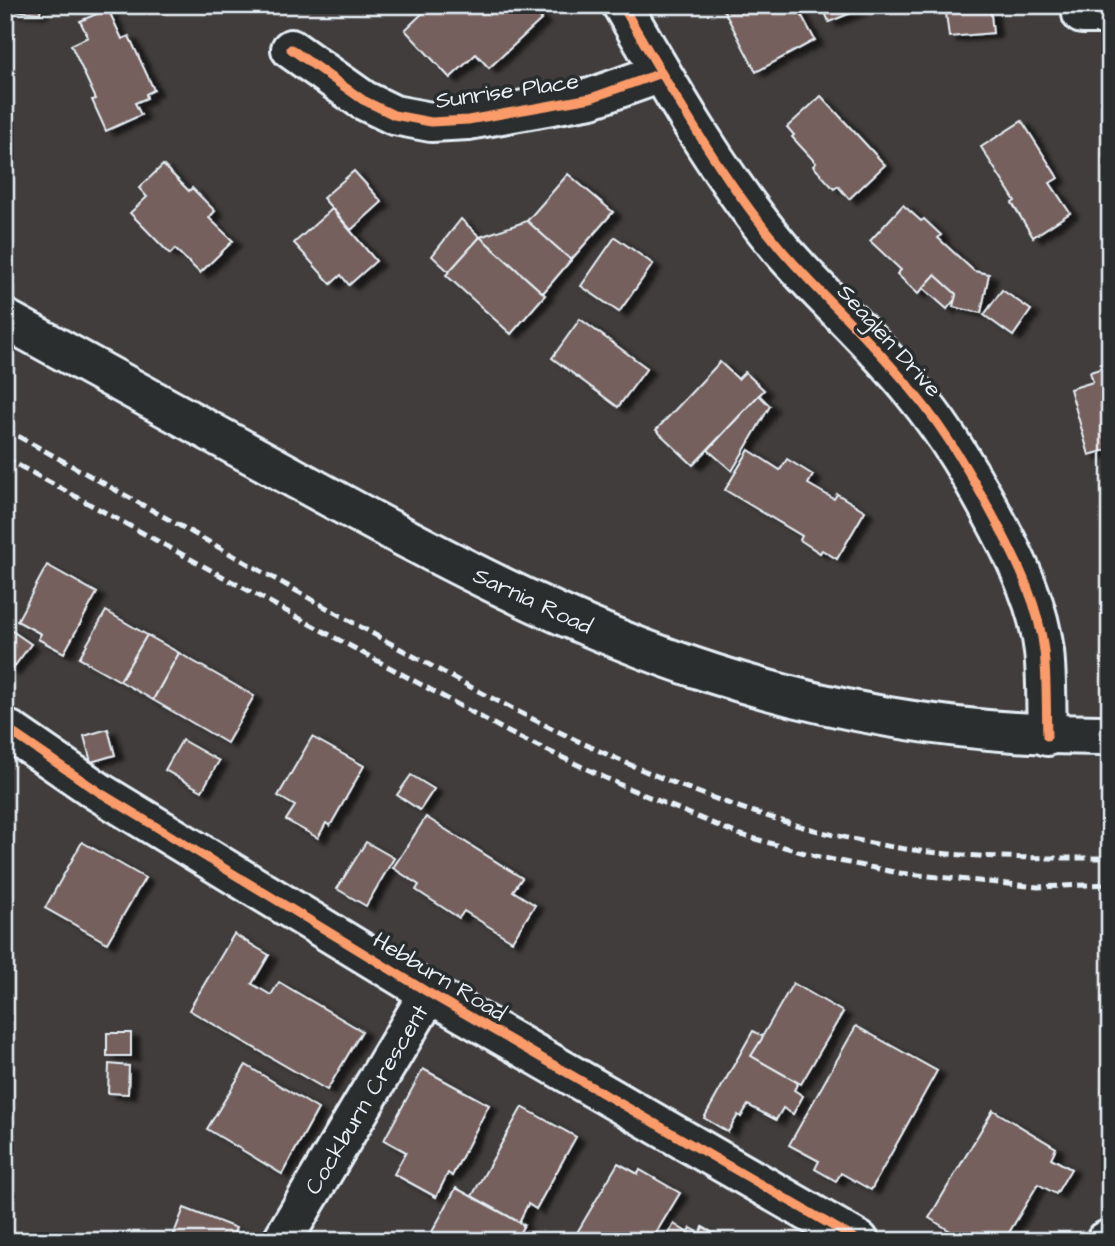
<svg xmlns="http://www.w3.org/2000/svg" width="1115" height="1246" font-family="'Architects Daughter',sans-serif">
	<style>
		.building { fill: #74615d; stroke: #e8f1f8; stroke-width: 2; filter: url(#shadow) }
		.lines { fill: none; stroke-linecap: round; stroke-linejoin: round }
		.street-casing { stroke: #e8f1f8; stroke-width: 44 }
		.secondary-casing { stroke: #e8f1f8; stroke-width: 44 }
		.street { stroke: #2a2d2e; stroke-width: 38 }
		.secondary { stroke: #2a2d2e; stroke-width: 38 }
		.rail { stroke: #e8f1f8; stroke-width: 5; stroke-dasharray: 10 5; stroke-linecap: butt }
		.cycleway-casing { stroke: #2a2d2e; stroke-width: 13 }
		.cycleway { stroke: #fa9b69; stroke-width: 9 }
		.labels { text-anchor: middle; stroke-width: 7; stroke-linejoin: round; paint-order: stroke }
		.street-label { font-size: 23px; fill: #e8f1f8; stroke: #2a2d2e }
	</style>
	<defs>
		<filter id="shadow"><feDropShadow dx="8" dy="4.5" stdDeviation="2" flood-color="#0009"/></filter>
	</defs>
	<rect width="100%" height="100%" fill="#403d3c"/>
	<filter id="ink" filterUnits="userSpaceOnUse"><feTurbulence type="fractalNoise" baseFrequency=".0143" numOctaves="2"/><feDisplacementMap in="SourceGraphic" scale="14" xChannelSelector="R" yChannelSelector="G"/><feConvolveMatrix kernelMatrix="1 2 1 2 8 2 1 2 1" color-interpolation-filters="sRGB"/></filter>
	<g filter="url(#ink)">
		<g class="building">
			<polygon points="5,5 41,5 40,13 5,10"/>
			<polygon points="431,5 436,5 440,9 443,5 529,5 542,19 489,68 476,54 450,78 405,30"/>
			<polygon points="721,5 796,5 815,40 756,72"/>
			<polygon points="822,5 859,5 861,9 829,22"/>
			<polygon points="945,5 990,5 993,33 949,37"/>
			<polygon points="108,9 122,39 129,36 154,90 146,94 147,98 135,103 141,115 106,131 92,100 96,99 71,45 88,37 80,21"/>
			<polygon points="821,96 885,165 849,199 838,186 834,189 813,166 816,163 792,137 794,135 787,127"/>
			<polygon points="1022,121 1058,178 1050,183 1070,213 1033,237 1012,203 1015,201 981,147"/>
			<polygon points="163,165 189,191 192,188 215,211 209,218 233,241 200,273 175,249 170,254 130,213 147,197 139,188"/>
			<polygon points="354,171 382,202 351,230 323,198"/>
			<polygon points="568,174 613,212 571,260 527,221"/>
			<polygon points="903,205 921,221 924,219 941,235 938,238 974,271 989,274 981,313 953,307 956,294 935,275 918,294 897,274 901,270 870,241"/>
			<polygon points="332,209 376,261 349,285 341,275 331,284 294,243"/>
			<polygon points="461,219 480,237 449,272 432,256"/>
			<polygon points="527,221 571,260 543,293 480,237"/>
			<polygon points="480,237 545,295 511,334 446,275"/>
			<polygon points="615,237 653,264 619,312 581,286"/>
			<polygon points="935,275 956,294 955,299 947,309 923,288"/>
			<polygon points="1002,290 1031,310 1013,336 984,315"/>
			<polygon points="580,319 647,368 618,407 552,358"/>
			<polygon points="720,362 738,379 745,372 764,390 693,465 656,430"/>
			<polygon points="1110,366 1110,449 1089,455 1070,389 1093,382 1090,372"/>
			<polygon points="759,395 770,406 732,471 708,450"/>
			<polygon points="749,450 780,470 787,459 813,475 808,484 834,499 837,494 865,511 837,559 822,550 820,553 800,540 802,536 725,490"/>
			<polygon points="47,565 97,593 64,653 38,639 41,634 17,621"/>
			<polygon points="106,611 147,635 120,681 79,658"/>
			<polygon points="5,626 31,644 11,671 5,667"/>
			<polygon points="147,635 179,653 153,700 120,681"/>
			<polygon points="179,653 254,696 227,743 153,700"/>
			<polygon points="108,729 115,755 91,762 84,736"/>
			<polygon points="312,737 364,766 330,826 326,823 318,838 286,820 295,806 278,796"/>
			<polygon points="182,740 219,761 202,791 165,770"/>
			<polygon points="411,775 434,789 420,810 397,795"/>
			<polygon points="426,817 522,878 513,891 535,905 512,941 464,911 459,918 416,890 419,885 393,868"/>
			<polygon points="82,842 145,878 107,943 45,908"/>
			<polygon points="366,842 394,858 366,906 337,889"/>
			<polygon points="234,934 269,955 252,984 271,995 279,982 362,1031 327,1090 189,1010"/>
			<polygon points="793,983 843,1012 801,1084 751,1056"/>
			<polygon points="856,1026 937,1071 871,1190 841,1173 836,1181 815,1169 819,1161 789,1145"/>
			<polygon points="753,1031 763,1037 751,1056 798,1083 794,1090 803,1096 793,1114 783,1108 776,1120 748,1105 741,1117 738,1115 728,1132 704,1118"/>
			<rect x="107" y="1033" width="24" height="23"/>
			<polygon points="109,1064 129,1066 128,1094 108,1093"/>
			<polygon points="246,1065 318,1109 282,1174 207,1129"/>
			<polygon points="423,1069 489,1105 452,1176 448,1173 436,1197 394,1174 406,1152 384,1140"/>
			<polygon points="522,1107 576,1137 536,1209 528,1204 519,1222 472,1196"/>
			<polygon points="993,1110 1056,1148 1051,1158 1071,1169 1056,1194 1038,1184 1004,1241 947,1241 952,1232 929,1218"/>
			<polygon points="618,1163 638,1174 640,1170 680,1193 651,1241 572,1241"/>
			<polygon points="456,1188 524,1225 515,1241 427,1241"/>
			<polygon points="184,1208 236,1228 231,1241 171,1241"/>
			<polygon points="674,1224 688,1233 684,1241 664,1241"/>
			<polygon points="703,1227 727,1241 684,1241 691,1228 700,1233"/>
		</g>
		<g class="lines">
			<g class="street-casing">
				<g id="street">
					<path d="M622,5C670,88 719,175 781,249C823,298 874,342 914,393C948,434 974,480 999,527C1019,565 1039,607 1044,651C1047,679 1046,708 1047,736"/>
					<polyline points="1082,14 1110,14"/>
					<polyline points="291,49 363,100 394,115 431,122 468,120 591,98 661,73"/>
					<polyline points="10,731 99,792 429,993 859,1241"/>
					<polyline points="282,1241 429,993"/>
					<polyline points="1106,1241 1110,1239"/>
				</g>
			</g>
			<g class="secondary-casing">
				<path id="secondary" d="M5,319C104,373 202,427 300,481C433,554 569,627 714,674C841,715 976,736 1110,735"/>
			</g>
			<use href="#street" class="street"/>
			<use href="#secondary" class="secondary"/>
			<g class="rail">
				<path d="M5,429C118,491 231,554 343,617C513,712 699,814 893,847C965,859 1037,858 1110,858"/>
				<polyline points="5,458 510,733 623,786 738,834 819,857 899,873 1038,887 1110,884"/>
			</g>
			<g class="cycleway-casing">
				<g id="cycleway">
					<path d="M622,5C670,88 719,175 781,249C823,298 874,342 914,393C948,434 974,480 999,527C1019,565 1039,607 1044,651C1047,679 1046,708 1047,736"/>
					<polyline points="291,49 363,100 394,115 431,122 468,120 591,98 661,73"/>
					<polyline points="10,731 99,792 429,993 859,1241"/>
				</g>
			</g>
			<use href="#cycleway" class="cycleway"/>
		</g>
	</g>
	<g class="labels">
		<g class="street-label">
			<text transform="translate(507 90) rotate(-8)" y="8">Sunrise Place</text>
			<text transform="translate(890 340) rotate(48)" y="8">Seaglen Drive</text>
			<text transform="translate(533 600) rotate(25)" y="8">Sarnia Road</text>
			<text transform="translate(440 976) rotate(31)" y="8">Hebburn Road</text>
			<text transform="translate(366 1099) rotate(-59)" y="8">Cockburn Crescent</text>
		</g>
	</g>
	<rect width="1115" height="1246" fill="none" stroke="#2a2d2e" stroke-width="28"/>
	<rect x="14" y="14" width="1087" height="1218" fill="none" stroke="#e8f1f8" stroke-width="2.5" filter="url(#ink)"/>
</svg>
